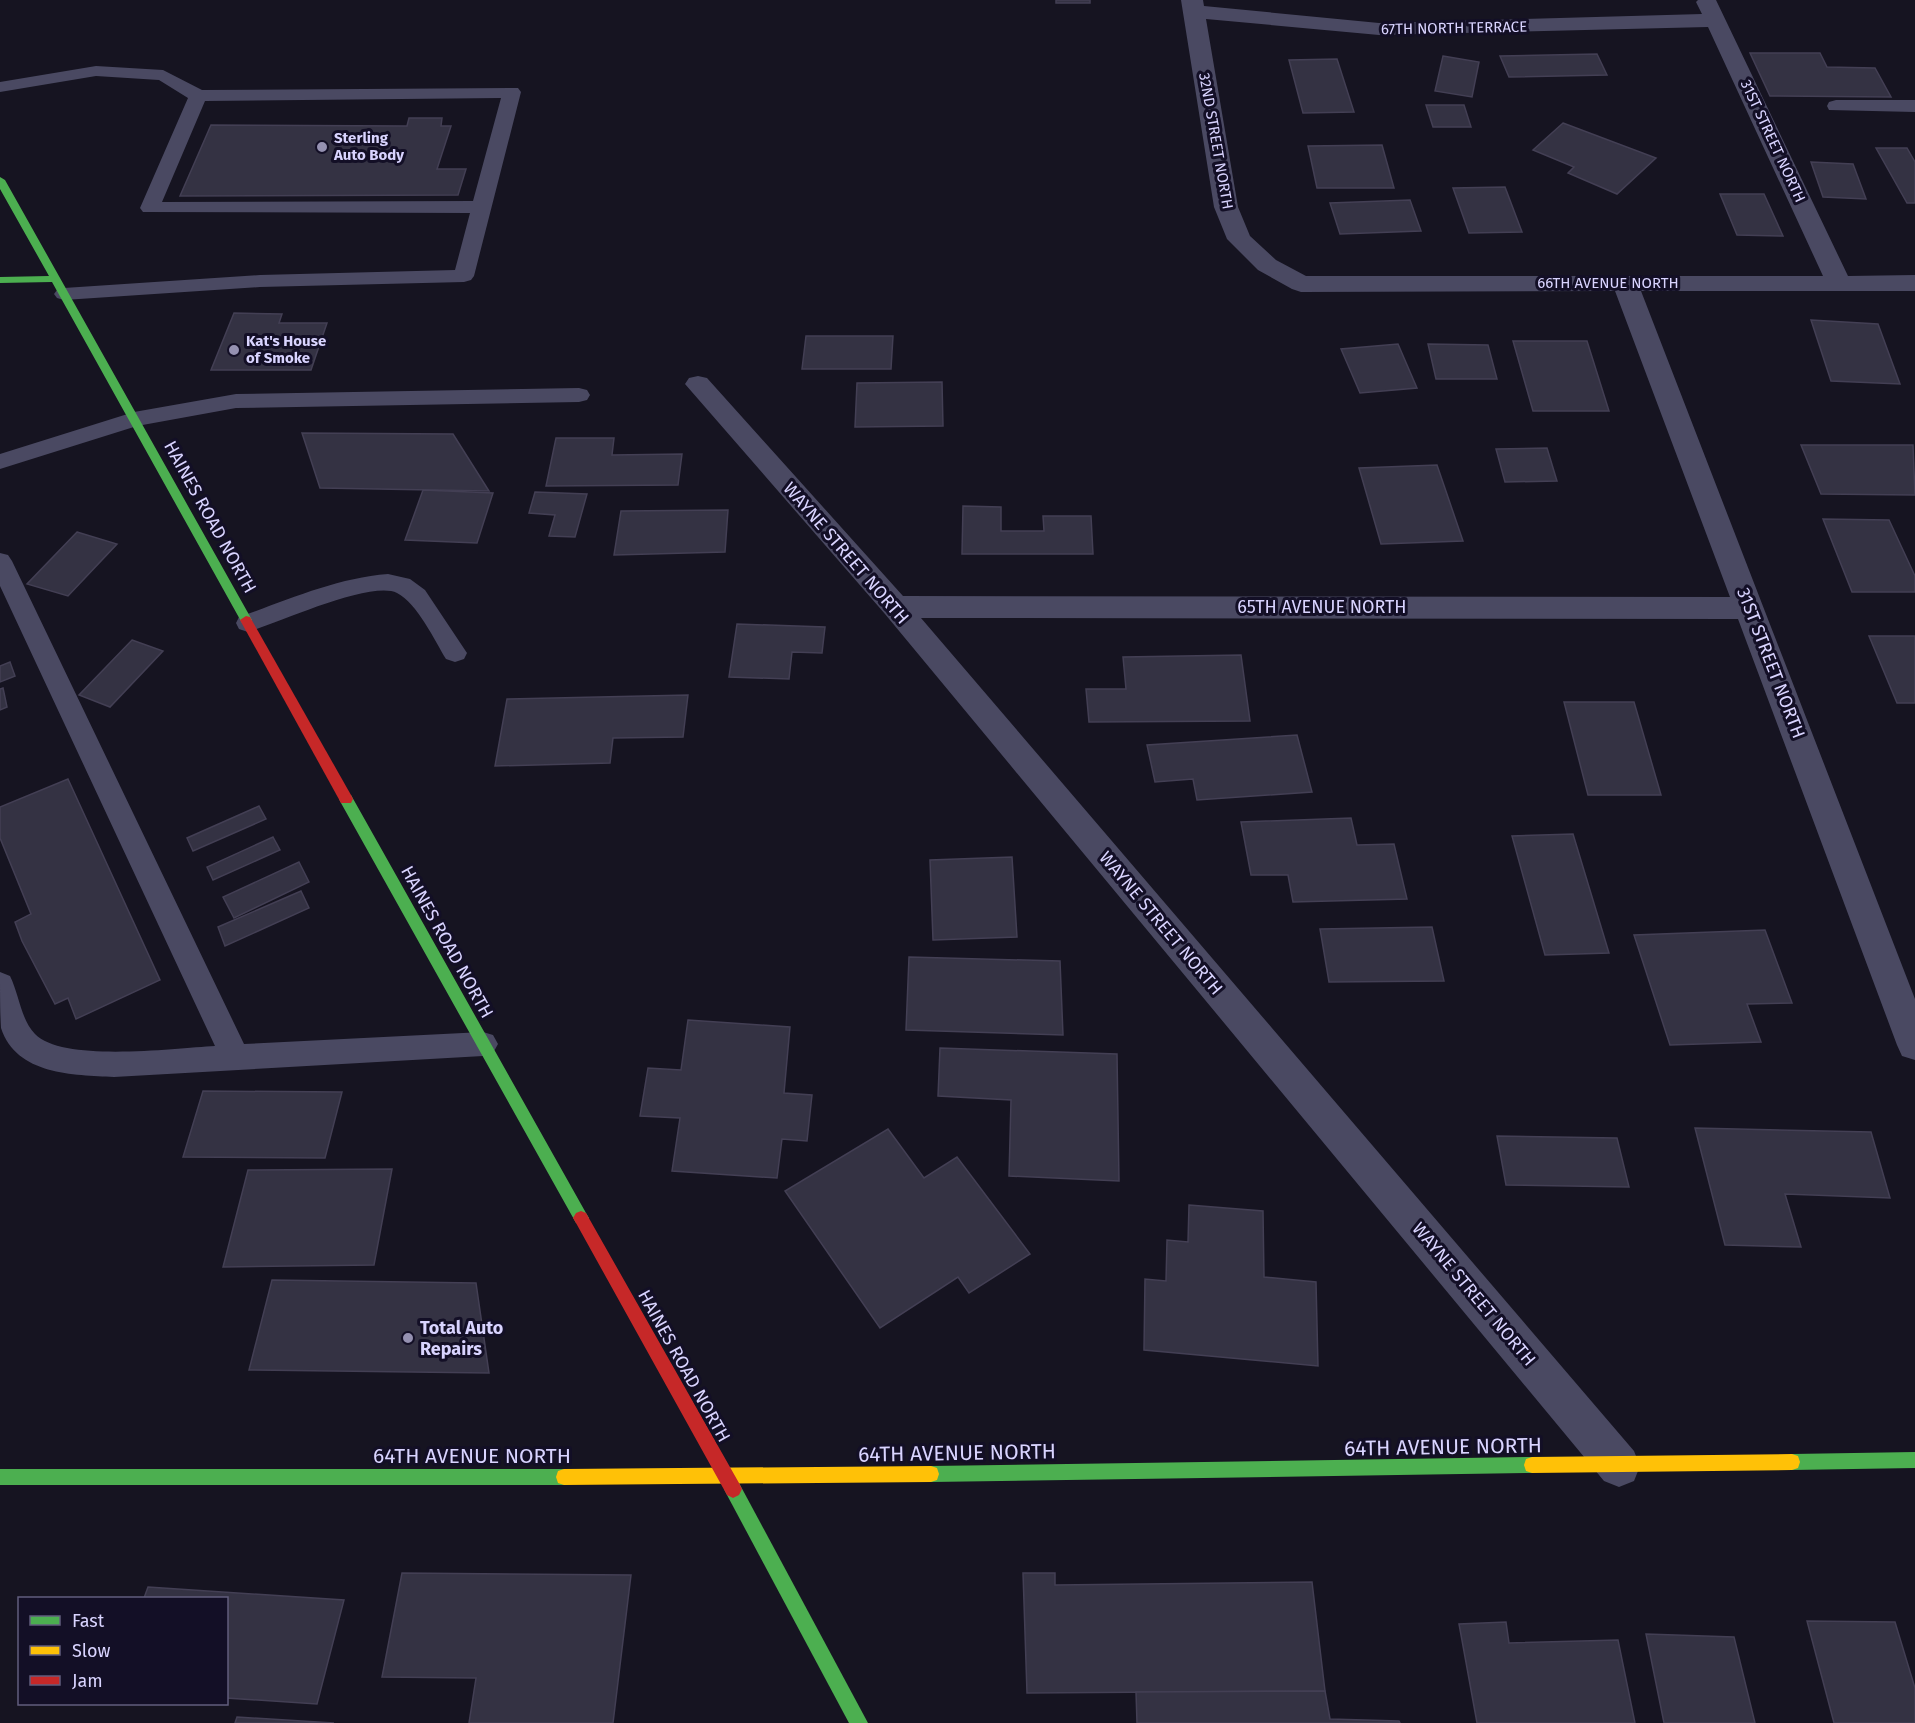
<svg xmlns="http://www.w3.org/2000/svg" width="1915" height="1723" font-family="'Fira Sans',sans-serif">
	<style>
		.building { fill: #343243; stroke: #433f54; stroke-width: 1.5 }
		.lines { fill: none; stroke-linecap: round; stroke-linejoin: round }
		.lane { fill: #4a4962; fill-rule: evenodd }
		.street { fill: #4a4962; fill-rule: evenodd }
		.fast { fill: #4caf50; fill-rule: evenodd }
		.slow { fill: #ffc107; fill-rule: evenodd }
		.jam { fill: #c62828; fill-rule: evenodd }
		.poi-dot { fill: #9591b1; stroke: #130f26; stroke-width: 2 }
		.labels { text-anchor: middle; stroke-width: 6; stroke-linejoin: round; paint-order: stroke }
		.far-street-label { font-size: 15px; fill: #d9d4ff; stroke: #130f26 }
		.far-poi-label { font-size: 15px; font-weight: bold; fill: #d9d4ff; stroke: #130f26; text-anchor: start }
		.street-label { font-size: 18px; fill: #d9d4ff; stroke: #130f26 }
		.poi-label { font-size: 18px; font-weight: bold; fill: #d9d4ff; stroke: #130f26; text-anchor: start }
		.near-street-label { font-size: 21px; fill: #d9d4ff; stroke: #130f26 }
	</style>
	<rect width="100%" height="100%" fill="#161421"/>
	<g class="building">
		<rect x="1056" y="0" width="34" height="3"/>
		<polygon points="1750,53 1820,53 1827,67 1875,68 1891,97 1770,96"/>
		<polygon points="1597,54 1607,75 1509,77 1500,56"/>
		<polygon points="1443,56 1479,62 1472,97 1435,91"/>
		<polygon points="1337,59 1354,112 1303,113 1289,60"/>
		<polygon points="1426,105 1464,105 1471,127 1433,127"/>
		<polygon points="409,118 442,118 441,126 451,126 437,169 466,169 458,195 180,196 211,125 407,126"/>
		<polygon points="1563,123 1656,158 1617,194 1568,173 1574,167 1533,150"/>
		<polygon points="1382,145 1394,188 1317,188 1308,146"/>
		<polygon points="1876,148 1907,148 1915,162 1915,203 1907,203"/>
		<polygon points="1811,162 1853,164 1866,199 1823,197"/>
		<polygon points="1505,187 1522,232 1469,233 1453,188"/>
		<polygon points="1720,194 1764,194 1783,236 1737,235"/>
		<polygon points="1410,200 1421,231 1340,234 1330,203"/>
		<polygon points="234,313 282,314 279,323 327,323 311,370 211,370"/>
		<polygon points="1811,320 1878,324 1900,384 1831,381"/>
		<polygon points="806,336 893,336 891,369 802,369"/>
		<polygon points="1513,341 1587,341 1609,411 1533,411"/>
		<polygon points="1398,344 1417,388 1360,393 1341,349"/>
		<polygon points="1428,344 1488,345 1497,379 1436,379"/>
		<polygon points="942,382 943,426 855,427 857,383"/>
		<polygon points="302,433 453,434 489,491 320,488"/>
		<polygon points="556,438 614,438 612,455 682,454 678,485 546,486"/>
		<polygon points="1801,445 1913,445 1915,495 1821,494"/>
		<polygon points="1547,448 1557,481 1505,482 1496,449"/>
		<polygon points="1437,465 1463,541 1381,544 1359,468"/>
		<polygon points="423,490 493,493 477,543 405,540"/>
		<polygon points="535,492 587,494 575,537 549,536 555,515 529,513"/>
		<polygon points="963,506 1001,507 1001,531 1044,531 1043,516 1091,516 1093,554 962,554"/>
		<polygon points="728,510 725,552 614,555 621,511"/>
		<polygon points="1823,519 1889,520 1915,576 1915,592 1852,592"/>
		<polygon points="77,532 117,544 68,596 27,584"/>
		<polygon points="737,624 825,627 822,653 792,652 789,679 729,677"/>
		<polygon points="1869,636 1915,636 1915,703 1897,703"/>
		<polygon points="132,640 163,651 110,707 79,695"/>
		<polygon points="1241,655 1250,721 1089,722 1086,689 1126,689 1123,657"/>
		<polygon points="10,662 15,676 0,682 0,666"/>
		<polygon points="3,688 7,707 0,710 0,689"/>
		<polygon points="688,695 683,737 613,738 610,763 495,766 507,699"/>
		<polygon points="1564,702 1634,702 1661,795 1588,795"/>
		<polygon points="1297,735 1312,792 1197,800 1193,779 1155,782 1147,745"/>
		<polygon points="68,779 160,980 76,1019 68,998 55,1004 22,941 15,922 31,914 0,838 0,807"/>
		<polygon points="259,806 266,819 193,851 187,838"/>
		<polygon points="1351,818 1357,845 1394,844 1407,899 1293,902 1288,875 1251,875 1241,822"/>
		<polygon points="1573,834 1609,953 1545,955 1512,836"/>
		<polygon points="273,837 280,850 213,880 207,867"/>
		<polygon points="1012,857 1017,937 933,940 930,860"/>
		<polygon points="299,862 309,882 234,918 223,897"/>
		<polygon points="301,891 309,908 225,946 218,927"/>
		<polygon points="1432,927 1444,981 1329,982 1320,929"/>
		<polygon points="1765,930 1792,1003 1747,1004 1761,1042 1670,1045 1634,935"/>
		<polygon points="909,957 1060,961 1063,1035 906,1030"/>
		<polygon points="688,1020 790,1027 784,1093 812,1095 807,1141 782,1139 777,1178 672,1171 680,1118 640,1116 648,1068 681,1070"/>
		<polygon points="940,1048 1117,1054 1119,1181 1009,1176 1011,1100 938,1096"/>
		<polygon points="203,1091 342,1092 325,1158 183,1157"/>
		<polygon points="1695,1128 1871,1132 1890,1198 1785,1194 1801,1247 1725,1245"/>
		<polygon points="888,1129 924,1178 957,1157 1030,1254 969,1293 958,1277 880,1328 785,1191"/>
		<polygon points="1497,1136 1617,1138 1629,1187 1506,1185"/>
		<polygon points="392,1169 374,1265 223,1267 248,1170"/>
		<polygon points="1189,1205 1263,1211 1264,1277 1316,1282 1318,1366 1144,1350 1145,1279 1166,1281 1167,1240 1188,1242"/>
		<polygon points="272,1280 476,1283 489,1373 249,1370"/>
		<polygon points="402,1573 631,1575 613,1723 469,1723 476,1678 382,1677"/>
		<polygon points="1023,1573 1055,1573 1055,1585 1312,1582 1325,1691 1027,1693"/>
		<polygon points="148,1587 344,1600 317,1704 226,1698 226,1598 144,1598"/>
		<polygon points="1807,1621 1895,1622 1915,1688 1915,1723 1834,1723"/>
		<polygon points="1506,1622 1509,1643 1618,1640 1635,1723 1477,1723 1459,1624"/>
		<polygon points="1646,1634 1734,1637 1755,1723 1664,1723"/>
		<polygon points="1325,1691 1330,1719 1399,1721 1400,1723 1137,1723 1136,1692"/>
		<polygon points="237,1717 334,1723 235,1723"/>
	</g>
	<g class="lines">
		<g class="lane">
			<path d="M96,66L163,70L202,90L518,88L521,92L474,276L471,280L464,282L260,287L64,300L57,298L54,294L57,290L64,288L260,275L455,270L470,213L143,212L140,208L188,98L159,80L96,76L0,92V82ZM501,98L473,201L162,202L205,101Z"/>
			<polygon points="1836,100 1915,100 1915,112 1829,110 1827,106 1829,102"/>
			<polygon points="579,388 587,390 590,395 587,400 579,402 236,408 137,426 0,469 0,454 134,412 236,394"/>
			<path d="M0,553L8,555L12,561L244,1044L483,1032L493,1035L498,1044L493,1053L483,1056L114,1077C74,1075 16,1075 1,1028C0,1013 0,989 0,972L10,976C19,994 21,1020 35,1034C63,1063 175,1048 215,1046L0,586Z"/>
			<path d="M388,574L410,579L425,590L467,653L464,659L455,662L446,659C435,641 417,603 397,593C371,580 278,623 248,632L239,629L236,623L239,617C288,600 336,578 388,574Z"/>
		</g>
		<path class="street" d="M1181,0H1203L1204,6L1379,23L1702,14L1696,2L1698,0H1716L1848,276L1915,275V291H1641L1915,999V1060L1902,1056L1897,1045L1738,619L921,618L1634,1451L1640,1466L1634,1481L1619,1487L1604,1481L885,614L685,384L689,378L698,376L707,378L903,596L1730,597L1615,291L1301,292L1292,289L1258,270L1227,239L1214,207ZM1206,19L1379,35L1708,27L1823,276H1306L1276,260L1250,236L1238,207Z"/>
		<g class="fast">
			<polygon points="0,177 5,180 252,620 250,623 242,623 52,282 0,283 0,277 49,276 0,189"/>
			<polygon points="346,794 351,795 586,1213 589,1218 586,1223 581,1225 576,1223 341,803 339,799 341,795"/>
			<polygon points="1915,1452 1915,1468 1792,1470 1786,1468 1784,1462 1786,1456 1792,1454"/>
			<polygon points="1532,1457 1538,1459 1540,1465 1538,1471 1532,1473 931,1482 925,1480 923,1474 925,1468 931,1466"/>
			<polygon points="0,1469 564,1469 570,1471 572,1477 570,1483 564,1485 0,1485"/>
			<polygon points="733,1480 739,1483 868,1723 849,1723 727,1495 724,1489 727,1483"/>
		</g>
		<g class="slow">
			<polygon points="1792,1454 1798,1456 1800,1462 1798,1468 1792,1470 1532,1473 1526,1471 1524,1465 1526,1459 1532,1457"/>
			<polygon points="931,1466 937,1468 939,1474 937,1480 931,1482 564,1485 558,1483 556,1477 558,1471 564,1469"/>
		</g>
		<g class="jam">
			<polygon points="246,616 250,617 351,795 353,799 351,803 341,803 240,620"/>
			<polygon points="581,1211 586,1213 739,1483 742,1489 739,1495 733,1498 727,1495 576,1223 573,1218 576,1213"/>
		</g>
	</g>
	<g class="poi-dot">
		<circle cx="322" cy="147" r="6"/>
		<circle cx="234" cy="350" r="6"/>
		<circle cx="408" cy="1338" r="6"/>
	</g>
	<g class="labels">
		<g class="far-street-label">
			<text transform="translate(1454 28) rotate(-1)" y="5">67TH NORTH TERRACE</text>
			<text transform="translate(1216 141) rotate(80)" y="5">32ND STREET NORTH</text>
			<text transform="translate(1773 141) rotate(65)" y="5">31ST STREET NORTH</text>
			<text x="1608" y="288">66TH AVENUE NORTH</text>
		</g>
		<g class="far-poi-label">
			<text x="334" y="143">Sterling<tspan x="334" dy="17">Auto Body</tspan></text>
			<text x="246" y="346">Kat's House<tspan x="246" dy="17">of Smoke</tspan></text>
		</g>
		<g class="street-label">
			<text transform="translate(210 517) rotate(61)" y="6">HAINES ROAD NORTH</text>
			<text transform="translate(846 553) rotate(49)" y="6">WAYNE STREET NORTH</text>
			<text x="1322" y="613">65TH AVENUE NORTH</text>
			<text transform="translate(1771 663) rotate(69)" y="6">31ST STREET NORTH</text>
			<text transform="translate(1161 923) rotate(50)" y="6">WAYNE STREET NORTH</text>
			<text transform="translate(447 942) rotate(61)" y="6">HAINES ROAD NORTH</text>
			<text transform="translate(1474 1294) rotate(50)" y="6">WAYNE STREET NORTH</text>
			<text transform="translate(684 1366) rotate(61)" y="6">HAINES ROAD NORTH</text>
		</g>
		<g class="poi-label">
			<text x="420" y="1334">Total Auto<tspan x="420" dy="21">Repairs</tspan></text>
		</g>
		<g class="near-street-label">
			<text transform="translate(1443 1447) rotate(-1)" y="7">64TH AVENUE NORTH</text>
			<text transform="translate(957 1453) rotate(-1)" y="7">64TH AVENUE NORTH</text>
			<text x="472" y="1463">64TH AVENUE NORTH</text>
		</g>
	</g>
	<rect x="18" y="1597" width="210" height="108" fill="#130f26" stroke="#625e7d" stroke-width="1.5"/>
	<rect x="30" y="1616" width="30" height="9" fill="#4caf50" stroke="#625e7d" stroke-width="1.5"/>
	<text x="72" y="1627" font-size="18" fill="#d9d4ff">Fast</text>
	<rect x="30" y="1646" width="30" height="9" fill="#ffc107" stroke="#625e7d" stroke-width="1.5"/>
	<text x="72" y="1657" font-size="18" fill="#d9d4ff">Slow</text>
	<rect x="30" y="1676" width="30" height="9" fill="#c62828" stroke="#625e7d" stroke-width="1.5"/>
	<text x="72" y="1687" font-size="18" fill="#d9d4ff">Jam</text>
</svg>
